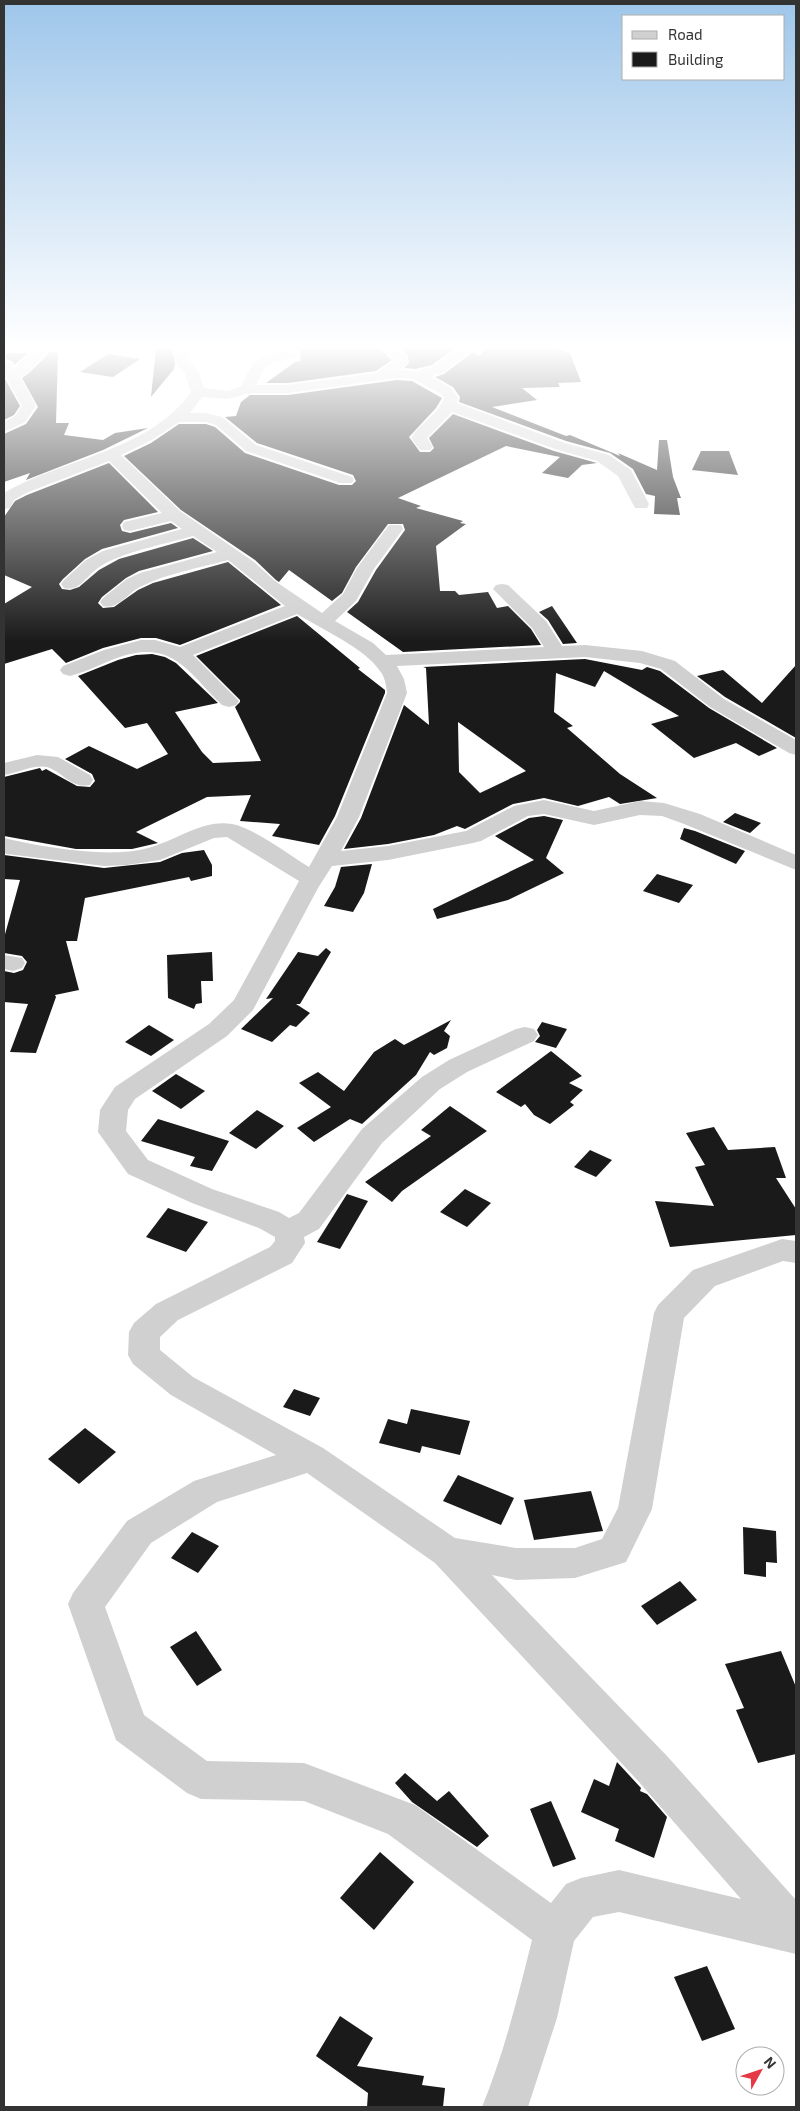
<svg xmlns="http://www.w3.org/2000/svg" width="800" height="2111" font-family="'Exo 2',sans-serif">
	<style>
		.building { fill: #1a1a1a; fill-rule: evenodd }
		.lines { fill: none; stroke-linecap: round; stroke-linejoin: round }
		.street { fill: #d0d0d0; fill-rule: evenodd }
	</style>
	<rect width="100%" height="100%" fill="#fff"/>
	<g class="building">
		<polygon points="281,346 377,346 392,360 376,371 288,383 266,383 295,362 300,361 301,354 299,351"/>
		<polygon points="397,346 458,346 432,365 415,369 404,368 409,363 408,356 402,349"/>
		<polygon points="488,346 547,346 570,353 581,382 558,383 560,387 522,388 537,400 492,407 566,436 570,435 620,456 618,453 657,470 659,440 667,440 673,477 681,498 677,498 680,515 654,514 655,496 646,494 633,469 610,453 566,441 459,402 460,397 453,387 435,377 444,374 473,352 479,356"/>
		<polygon points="156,348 172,348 175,364 174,369 151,397"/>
		<polygon points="50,352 58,352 56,423 69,423 64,435 103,440 115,433 148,428 103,450 26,480 30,473 4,482 4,434 26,424 38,407 22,378 29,373"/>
		<polygon points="7,353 28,353 14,365 12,361 5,359"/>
		<polygon points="108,354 140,359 113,377 80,372"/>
		<polygon points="4,377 20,406 14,415 4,420"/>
		<polygon points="397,380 412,381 442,398 436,408 409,437 420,452 430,452 434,448 429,438 453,414 554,451 597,463 582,465 568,478 542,473 560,457 506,446 398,498 421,506 416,508 463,521 460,523 466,524 436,546 440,591 455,591 459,595 488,592 497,608 508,606 531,629 541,645 403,652 347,612 358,602 376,570 405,530 403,524 388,524 356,567 342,593 332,601 289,570 279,582 276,580 255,560 181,510 124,456 151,443 179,424 206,424 215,427 245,453 339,485 352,485 356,481 353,475 257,443 225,417 236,416 241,402 250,395 288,395"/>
		<polygon points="701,451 729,451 738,475 692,470"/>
		<polygon points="109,463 158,512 124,520 120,525 122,531 130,533 171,523 178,528 102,549 85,559 63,579 59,584 62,589 70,590 79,587 99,570 119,559 193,538 213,551 139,571 126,578 102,597 98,603 103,608 114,607 138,590 153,583 228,562 281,605 180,645 156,638 141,638 103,648 66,663 52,649 4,664 4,604 32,587 4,575 4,517 15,501 27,495"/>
		<polygon points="552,606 577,643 563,644 548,620 539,612"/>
		<polygon points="297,616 360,668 358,669 385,690 385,693 335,816 319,845 272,836 280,824 240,821 251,795 207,797 136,832 158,843 132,849 76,849 4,836 4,777 40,768 42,771 46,769 77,786 90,787 95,781 92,774 65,759 89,746 137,769 168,754 147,723 125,728 78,676 118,660 136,655 152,654 165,657 176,663 218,703 175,712 202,752 213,763 261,761 235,707 240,702 240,700 196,656"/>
		<path d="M585,659L642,670L647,667L660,671L709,708L777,748L759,756L736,743L694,758L651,724L679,716L604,671L595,687L556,673L554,712L573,726L567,728L620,774L657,798L620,804L609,797L578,806L544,798L513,804L465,829L457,826L434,835L388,844L344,849L361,818L404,705L429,725L426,668L423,667ZM458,722L526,771L480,793L459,772Z"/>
		<polygon points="796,665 796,738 725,697 697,676 723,670 762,703"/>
		<polygon points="735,813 761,823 750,833 723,822"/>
		<polygon points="544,816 563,820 546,858 564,873 508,900 437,919 433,909 534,860 495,836 529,818"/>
		<polygon points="684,828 695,831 745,851 736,864 680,839"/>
		<polygon points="204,850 212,865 212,876 191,881 189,877 85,898 77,941 66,941 79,990 55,995 56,997 36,1053 10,1052 28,1004 4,1002 4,971 14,973 23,970 27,962 22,956 4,953 4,938 20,880 4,879 4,855 104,868 160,862 182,853"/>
		<polygon points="372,864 364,893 353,912 324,906 335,887 341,867"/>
		<polygon points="657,874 693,885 679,903 643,891"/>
		<polygon points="326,948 331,952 300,1004 296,1004 310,1013 296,1027 290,1025 272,1042 241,1029 273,998 266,999 298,952 318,956"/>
		<polygon points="212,952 213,981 201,981 202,1003 196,1004 194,1009 168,998 167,955"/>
		<polygon points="451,1020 444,1031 450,1036 447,1048 434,1055 430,1052 416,1075 362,1124 350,1119 314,1142 297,1128 331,1107 299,1083 318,1072 344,1091 374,1052 395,1039 404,1045"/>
		<polygon points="542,1022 567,1029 556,1048 535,1042 540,1036 537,1030"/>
		<polygon points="149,1025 174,1040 151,1056 125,1042"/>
		<polygon points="551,1051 582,1076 569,1083 583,1090 570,1102 574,1105 550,1124 534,1115 525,1104 521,1107 496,1092"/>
		<polygon points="176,1074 205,1091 181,1109 152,1091"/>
		<polygon points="450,1106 487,1131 402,1191 392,1202 365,1182 431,1136 421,1130"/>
		<polygon points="257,1110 284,1126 256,1149 229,1133"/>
		<polygon points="158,1119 229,1141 212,1171 190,1166 195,1157 141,1141"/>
		<polygon points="714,1127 728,1150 775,1147 786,1178 776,1178 796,1209 796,1235 670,1247 655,1201 714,1206 695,1167 705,1165 686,1133"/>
		<polygon points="590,1150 612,1160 596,1177 574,1167"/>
		<polygon points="465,1189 491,1203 467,1227 440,1212"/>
		<polygon points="347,1194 368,1201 340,1249 317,1242"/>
		<polygon points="168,1208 208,1222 186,1252 146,1237"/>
		<polygon points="294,1389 320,1398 310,1416 283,1407"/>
		<polygon points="411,1409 470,1421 460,1455 422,1446 420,1453 379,1443 388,1419 407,1424"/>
		<polygon points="85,1428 116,1452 79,1484 48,1459"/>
		<polygon points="458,1475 514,1498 501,1525 443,1501"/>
		<polygon points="591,1491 603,1531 534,1540 524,1500"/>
		<polygon points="743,1527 776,1531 777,1563 766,1562 766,1577 744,1574"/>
		<polygon points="192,1532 219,1546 198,1573 171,1558"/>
		<polygon points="680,1581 697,1600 657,1625 641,1606"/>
		<polygon points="196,1631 222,1670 197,1686 170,1647"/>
		<polygon points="781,1651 796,1687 796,1754 758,1763 736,1710 744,1708 725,1664"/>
		<polygon points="617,1762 641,1788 640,1791 647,1794 667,1817 654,1858 615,1841 619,1829 581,1812 594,1779 609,1786"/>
		<polygon points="405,1773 437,1801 449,1791 489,1836 477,1847 412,1802 395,1783"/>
		<polygon points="551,1801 576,1859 553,1867 530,1809"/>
		<polygon points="380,1852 414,1882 374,1930 340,1898"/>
		<polygon points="707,1966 735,2029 702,2041 674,1977"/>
		<polygon points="340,2016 373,2038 357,2066 424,2076 422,2085 445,2088 443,2107 367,2107 368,2093 316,2056"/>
	</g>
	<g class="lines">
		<g class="street">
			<polygon points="38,346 53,346 28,372 20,377 36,406 25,422 4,432 4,422 15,416 22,406 4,374 4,361 11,363 14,368"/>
			<path d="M174,346H188L189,360L199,373L204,388L228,391L241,386C252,363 257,354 284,351C291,350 295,349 299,354L297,357C272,363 268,359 256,385H288L377,373L394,361L393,358L379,346C392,346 405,347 408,362L399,370L415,371L433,367L461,346H477L443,373L430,376L451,388L458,398L457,403L565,443L609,455L631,470L649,504L647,508H635L618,476L597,461L555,449L452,412L427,438L433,447L430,450H420L411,438C420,423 438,415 444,398L441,394L413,379L397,378L288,393H249L228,399L202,397L190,413H206L222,417L256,445L352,477L354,480L352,483H340L246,451L216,425L206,422H179L150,441L121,455L180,511L254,562L275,581L322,613L343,594L357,568L389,525H401L403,529L374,569L356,601L335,621L373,643L386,655L544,647L532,628L493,589L496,585L502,584L508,585L546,621L562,646L585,645L642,651L675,661L724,699L796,740V755L789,753L710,707L661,669L640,663L585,657L397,666L404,679L407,693L359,817L341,851L388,846L466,831L514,806L544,800L594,811L640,801L664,803L700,814L796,855V870L684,824L662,816L640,815L594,825L544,814L528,816L481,841L473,843L388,860L332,866L318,888L253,1010L227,1036L135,1099L128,1110L126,1131L148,1160L212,1189L279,1212L289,1218L299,1213L362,1129L422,1077L449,1060L516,1029L525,1027L534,1029L538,1035L534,1041L467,1072L440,1089L382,1143L319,1229L304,1237L305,1243L292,1263L178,1320L160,1337V1350L193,1377L323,1448L455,1538L516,1548H575L602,1539L618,1508L654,1313L658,1305L693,1270L782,1239L796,1241V1263L783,1261L715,1286L684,1318L652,1509L626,1562L575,1578L516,1580L492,1575L667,1756L796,1900V1954L619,1912L593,1917L574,1941L557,2018L528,2107H482C504,2053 518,1997 532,1940L388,1834L304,1801L201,1799L187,1793L116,1740L68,1604L73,1593L127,1521L194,1481L276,1455L171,1395L133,1364L128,1355L129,1332L134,1323L156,1304L270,1247L275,1241V1237L259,1228L192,1203L128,1174L98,1132L100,1110L115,1087L209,1024L234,1000L299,881L227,837L214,838L160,860L127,865L104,866L7,854L4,853V838C42,847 110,859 148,848C176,841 202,819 232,824C254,828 289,855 309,867L337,817L387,693C386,685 385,677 380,671C366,649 320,628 297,614L193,655L239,701L236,705L229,707L222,705C187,671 172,638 117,658C101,664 86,672 70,676L63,674L60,670L63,666L104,650L141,640H155L180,647L285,606L228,560C200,568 168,573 142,586C128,592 119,610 103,606L100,602L103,598L127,579L140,573L217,552L193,536C166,544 120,552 98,568C86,576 80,592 64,588L61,584L64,580L86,560L103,551L182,529L171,521L130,531L124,530L122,526L124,522L162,513L109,461L26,493L14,500L10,508L4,509V493C64,458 148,452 191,392L185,374L175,361ZM307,1473L435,1563L639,1782L741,1899L619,1870L581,1878L566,1884L551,1903L415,1805L304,1763L207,1761L144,1715L105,1607L151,1543L217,1502Z"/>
			<path d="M37,755L58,757L90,775L93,780L90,785C71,789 63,772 47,767C35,764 16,773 4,775V763Z"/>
			<polygon points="4,955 22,958 25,963 22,968 13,971 4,969"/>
		</g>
	</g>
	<linearGradient id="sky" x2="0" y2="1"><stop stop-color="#9ec6ea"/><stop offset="0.54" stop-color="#fff"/><stop offset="1" stop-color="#fff" stop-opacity="0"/></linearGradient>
	<rect width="800" height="642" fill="url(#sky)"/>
	<rect width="800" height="2111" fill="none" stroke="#333333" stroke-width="10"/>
	<rect x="622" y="15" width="162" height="65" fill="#ffffff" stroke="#adadad"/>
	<rect x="632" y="31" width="25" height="8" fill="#d0d0d0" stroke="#adadad"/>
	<text x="668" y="40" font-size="15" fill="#333333">Road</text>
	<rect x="632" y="52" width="25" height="15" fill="#1a1a1a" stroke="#adadad"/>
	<text x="668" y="65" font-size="15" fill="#333333">Building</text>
	<g transform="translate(760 2071) rotate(50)"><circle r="24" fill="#ffffff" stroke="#adadad"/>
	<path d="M0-4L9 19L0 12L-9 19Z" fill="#e63946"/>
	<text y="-8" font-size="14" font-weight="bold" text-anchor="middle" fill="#333333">N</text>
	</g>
</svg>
